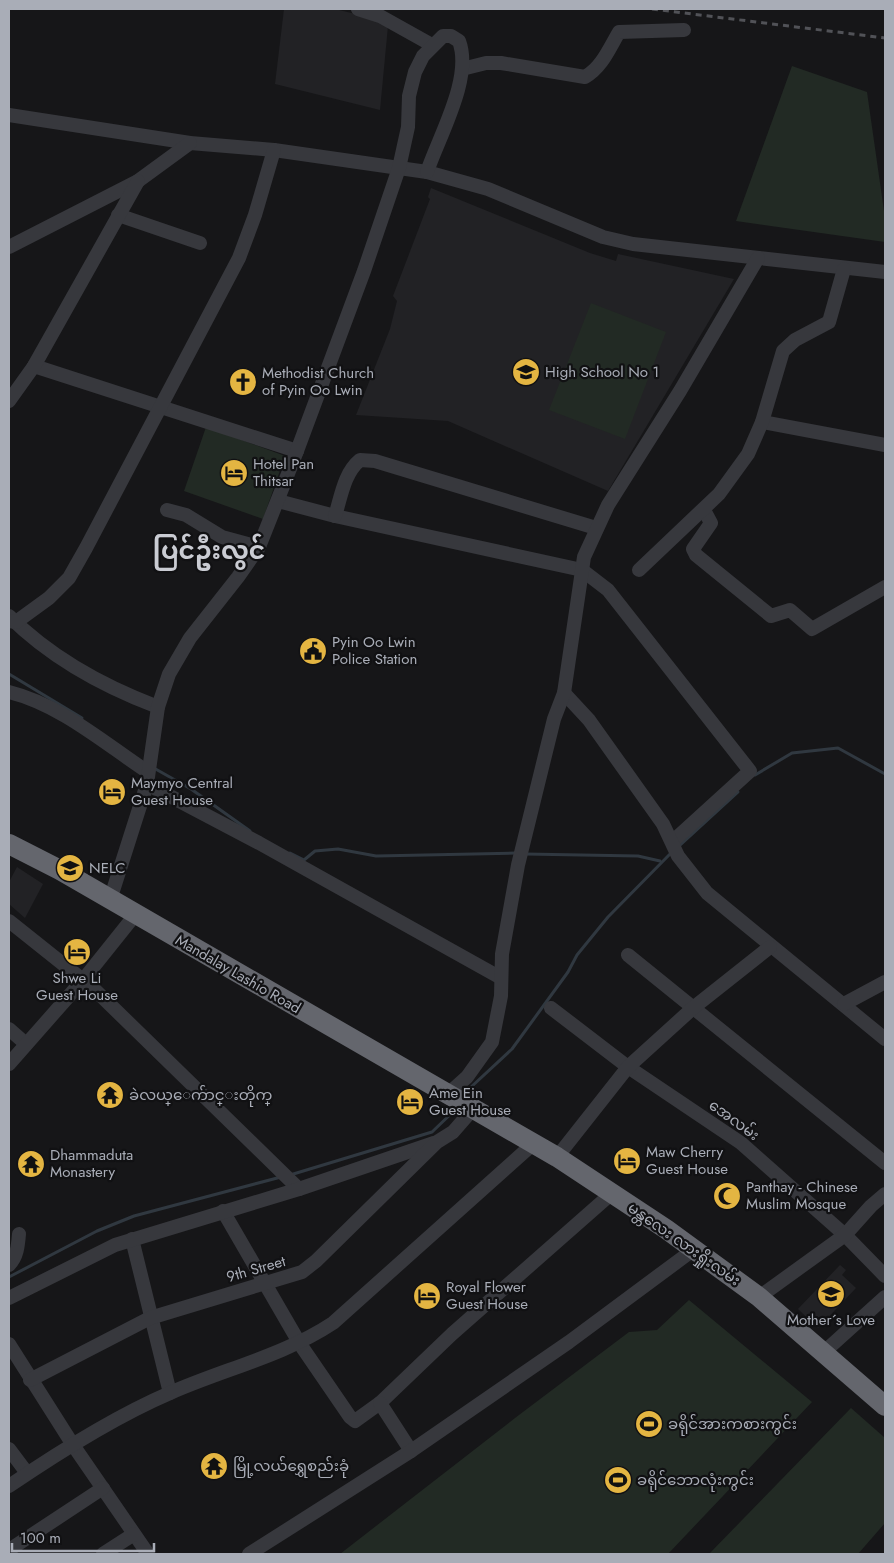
<svg xmlns="http://www.w3.org/2000/svg" width="894" height="1563" font-family="Jost,'Noto Sans Myanmar',sans-serif">
	<style>
		.built { fill: #222225 }
		.green { fill: #222a24 }
		.lines { fill: none; stroke-linecap: round; stroke-linejoin: round }
		.stream { stroke: #303840; stroke-width: 3 }
		.minor { stroke: #37383d; stroke-width: 14 }
		.highway { stroke: #64666d; stroke-width: 20 }
		.rail { stroke: #515257; stroke-width: 3; stroke-dasharray: 6 5; stroke-linecap: butt }
		.labels { text-anchor: middle; stroke-width: 4.5; stroke-linejoin: round; paint-order: stroke }
		.poi-label { font-size: 15px; fill: #a9adb7; stroke: #111113; text-anchor: start }
		.street-label { font-size: 15px; fill: #a9adb7; stroke: #111113 }
		.town-label { font-size: 25px; font-weight: bold; fill: #caccd3; stroke: #111113 }
	</style>
	<rect width="100%" height="100%" fill="#161618"/>
	<g class="built">
		<polygon points="284,9 335,9 384,21 388,26 380,110 275,84"/>
		<polygon points="431,188 590,253 616,261 618,254 734,279 608,491 448,421 356,415 390,329 397,301 393,296 430,199 428,197"/>
		<polygon points="17,867 43,884 25,918 9,904 9,882"/>
		<polygon points="840,1265 846,1270 842,1275 856,1288 818,1328 798,1309"/>
	</g>
	<g class="green">
		<polygon points="792,66 867,92 885,218 885,242 736,221"/>
		<polygon points="591,303 666,332 625,439 549,410"/>
		<polygon points="206,427 285,456 263,519 184,491"/>
		<polygon points="689,1300 812,1402 668,1554 340,1554 515,1418 629,1332 657,1330"/>
		<polygon points="851,1408 885,1438 885,1523 858,1554 709,1554"/>
	</g>
	<g class="lines">
		<g class="stream">
			<polyline points="9,674 82,718"/>
			<polyline points="152,767 191,789 250,831"/>
			<polyline points="755,775 792,753 838,748 885,774"/>
			<polyline points="678,847 738,792"/>
			<polyline points="290,853 304,860 315,851 338,849 376,856 516,853"/>
			<polyline points="525,854 638,856 660,861"/>
			<polyline points="465,1096 470,1088 512,1049 568,972 577,955 608,917 671,853"/>
			<polyline points="290,1175 432,1132 457,1108"/>
			<polyline points="9,1277 97,1231 134,1216 281,1177"/>
		</g>
		<g class="minor">
			<polyline points="358,9 380,16 432,45"/>
			<path d="M462,69L486,63H501L585,77C602,67 609,49 619,32L684,30"/>
			<polyline points="9,115 190,143 274,150 427,172 488,189 603,237 633,244 885,272"/>
			<polyline points="118,215 200,243"/>
			<polyline points="9,247 138,181 190,143"/>
			<polyline points="34,366 297,451"/>
			<polyline points="9,401 34,366 138,181"/>
			<polyline points="762,422 885,445"/>
			<polyline points="278,501 335,516 582,570 608,590 750,771 672,842"/>
			<polyline points="167,510 186,515 222,537 259,547"/>
			<polyline points="704,510 711,523 693,549 696,555 771,616 790,610 812,629 885,587"/>
			<path d="M335,516C341,497 344,473 360,460L375,461L596,528"/>
			<polyline points="639,570 719,494 748,454 762,422 783,351 795,340 829,322 844,269"/>
			<path d="M9,616C50,657 105,687 158,707"/>
			<polyline points="9,621 16,622 49,598 69,578 86,548 239,258 255,215 274,150"/>
			<path d="M9,692C61,705 104,743 148,772"/>
			<polyline points="564,693 589,720 663,824 678,856 707,893 885,1039"/>
			<polyline points="147,784 259,843 501,978"/>
			<path d="M110,900L147,784L158,707L169,674L190,638L238,577L259,547L297,451L364,271L399,168L408,127L409,96L415,72L423,56L443,36H451L459,41C473,78 439,136 427,172"/>
			<polyline points="9,921 93,988 299,1189"/>
			<polyline points="628,955 885,1163"/>
			<polyline points="844,1004 885,982"/>
			<polyline points="551,1008 628,1067 741,1143 845,1235 885,1276"/>
			<polyline points="9,1029 26,1044"/>
			<polyline points="9,1064 83,980 135,915"/>
			<polyline points="447,1095 467,1077 492,1042 501,996 502,954 518,865 554,719 564,693 584,557 608,505 680,391 758,258"/>
			<polyline points="557,1157 628,1067 693,1008 770,947"/>
			<polyline points="223,1211 300,1344 350,1417 355,1421 380,1403 452,1334 611,1194"/>
			<polyline points="132,1239 170,1393"/>
			<path d="M9,1265C17,1257 18,1246 19,1234"/>
			<polyline points="759,1297 845,1235 871,1206 885,1194"/>
			<polyline points="9,1298 115,1245 299,1189 434,1143"/>
			<polyline points="9,1344 73,1445 148,1554"/>
			<polyline points="824,1352 885,1297"/>
			<polyline points="30,1380 150,1318 302,1272 316,1261 437,1142 453,1132 473,1109"/>
			<polyline points="380,1403 411,1451"/>
			<polyline points="9,1449 27,1473"/>
			<path d="M9,1486C59,1452 114,1417 170,1393C224,1369 283,1356 333,1323L533,1144"/>
			<polyline points="9,1550 103,1488"/>
			<polyline points="103,1554 134,1534"/>
			<polyline points="249,1554 411,1451 569,1342 693,1250"/>
		</g>
		<polyline class="highway" points="9,844 60,870 557,1157 666,1229 759,1297 885,1406"/>
		<polyline class="rail" points="652,9 885,38"/>
	</g>
	<defs>
		<g id="school-disc" transform="scale(1.4375)"><circle r="9.5" fill="#e4b542" stroke="#111113"/><path d="M0-5L7-2L0 1L-7-2ZM-4 1L0 2.5L4 1V4Q0 6-4 4Z" fill="#111"/></g>
		<g id="church-disc" transform="scale(1.4375)"><circle r="9.5" fill="#e4b542" stroke="#111113"/><path d="M-1.2-6h2.4v3.5h3.3v2.4h-3.3V6h-2.4V-.1h-3.3v-2.4h3.3Z" fill="#111"/></g>
		<g id="hotel-disc" transform="scale(1.4375)"><circle r="9.5" fill="#e4b542" stroke="#111113"/><path d="M-6-4.5h1.5V1H6V5H4.5V3h-9V5H-6ZM-4 0a1.8 1.8 0 1 1 3.6 0ZM.5 0V-2.5h3Q6-2.5 6 0Z" fill="#111"/></g>
		<g id="civic-disc" transform="scale(1.4375)"><circle r="9.5" fill="#e4b542" stroke="#111113"/><path d="M-.6-6.5H3V-4.5H.6V-3L4-1V1h2V6H-6V1h2V-1L-.6-3ZM-1.2 2.5V6h2.4V2.5Z" fill="#111"/></g>
		<g id="temple-disc" transform="scale(1.4375)"><circle r="9.5" fill="#e4b542" stroke="#111113"/><path d="M0-6L5-2H3V0L6.5 2.5H4V6H1.5V3h-3V6H-4V2.5H-6.5L-3 0V-2H-5Z" fill="#111"/></g>
		<g id="mosque-disc" transform="scale(1.4375)"><circle r="9.5" fill="#e4b542" stroke="#111113"/><path d="M3.5-4.9A6 6 0 1 0 3.5 4.9A5 5 0 1 1 3.5-4.9Z" fill="#111"/></g>
		<g id="stadium-disc" transform="scale(1.4375)"><circle r="9.5" fill="#e4b542" stroke="#111113"/><path d="M0-5a6.5 5 0 1 0 0 10a6.5 5 0 1 0 0-10ZM-3.5-1.8h7v3.6h-7Z" fill="#111"/></g>
	</defs>
	<g fill-rule="evenodd">
		<use href="#school-disc" x="526" y="372"/>
		<use href="#church-disc" x="243" y="382"/>
		<use href="#hotel-disc" x="234" y="473"/>
		<use href="#civic-disc" x="313" y="651"/>
		<use href="#hotel-disc" x="112" y="792"/>
		<use href="#school-disc" x="70" y="868"/>
		<use href="#hotel-disc" x="77" y="952"/>
		<use href="#temple-disc" x="110" y="1095"/>
		<use href="#hotel-disc" x="410" y="1102"/>
		<use href="#hotel-disc" x="627" y="1161"/>
		<use href="#temple-disc" x="31" y="1164"/>
		<use href="#mosque-disc" x="727" y="1196"/>
		<use href="#school-disc" x="831" y="1294"/>
		<use href="#hotel-disc" x="427" y="1296"/>
		<use href="#stadium-disc" x="649" y="1424"/>
		<use href="#temple-disc" x="214" y="1466"/>
		<use href="#stadium-disc" x="618" y="1480"/>
	</g>
	<g class="labels">
		<g class="poi-label">
			<text x="545" y="377">High School No 1</text>
			<text x="262" y="378">Methodist Church<tspan x="262" dy="17">of Pyin Oo Lwin</tspan></text>
			<text x="253" y="469">Hotel Pan<tspan x="253" dy="17">Thitsar</tspan></text>
			<text x="332" y="647">Pyin Oo Lwin<tspan x="332" dy="17">Police Station</tspan></text>
			<text x="131" y="788">Maymyo Central<tspan x="131" dy="17">Guest House</tspan></text>
			<text x="89" y="873">NELC</text>
			<text x="77" y="983" text-anchor="middle">Shwe Li<tspan x="77" dy="17">Guest House</tspan></text>
			<text x="429" y="1098">Ame Ein<tspan x="429" dy="17">Guest House</tspan></text>
			<text x="129" y="1100">ခဲလယ္ေက်ာင္းတိုက္</text>
			<text x="646" y="1157">Maw Cherry<tspan x="646" dy="17">Guest House</tspan></text>
			<text x="50" y="1160">Dhammaduta<tspan x="50" dy="17">Monastery</tspan></text>
			<text x="746" y="1192">Panthay - Chinese<tspan x="746" dy="17">Muslim Mosque</tspan></text>
			<text x="446" y="1292">Royal Flower<tspan x="446" dy="17">Guest House</tspan></text>
			<text x="831" y="1325" text-anchor="middle">Mother´s Love</text>
			<text x="668" y="1429">ခရိုင်အားကစားကွင်း</text>
			<text x="233" y="1471">မြို့လယ်ရွှေစည်းခုံ</text>
			<text x="637" y="1485">ခရိုင်ဘောလုံးကွင်း</text>
		</g>
		<g class="street-label">
			<text transform="translate(238 974) rotate(30)" y="5">Mandalay Lashio Road</text>
			<text transform="translate(734 1120) rotate(36)" y="5">အေလမ်း</text>
			<text transform="translate(684 1244) rotate(35)" y="5">မန္တလေး လားရှိုးလမ်း</text>
			<text transform="translate(256 1269) rotate(-16)" y="5">9th Street</text>
		</g>
		<g class="town-label">
			<text x="209" y="559">ပြင်ဦးလွင်</text>
		</g>
	</g>
	<rect width="894" height="1563" fill="none" stroke="#a9adb7" stroke-width="20"/>
	<path d="M12 1543v8h142v-8" fill="none" stroke="#a9adb7" stroke-width="2.5"/>
	<text x="20" y="1543" font-size="15" fill="#a9adb7" stroke="#111113" stroke-width="4" paint-order="stroke">100 m</text>
</svg>
